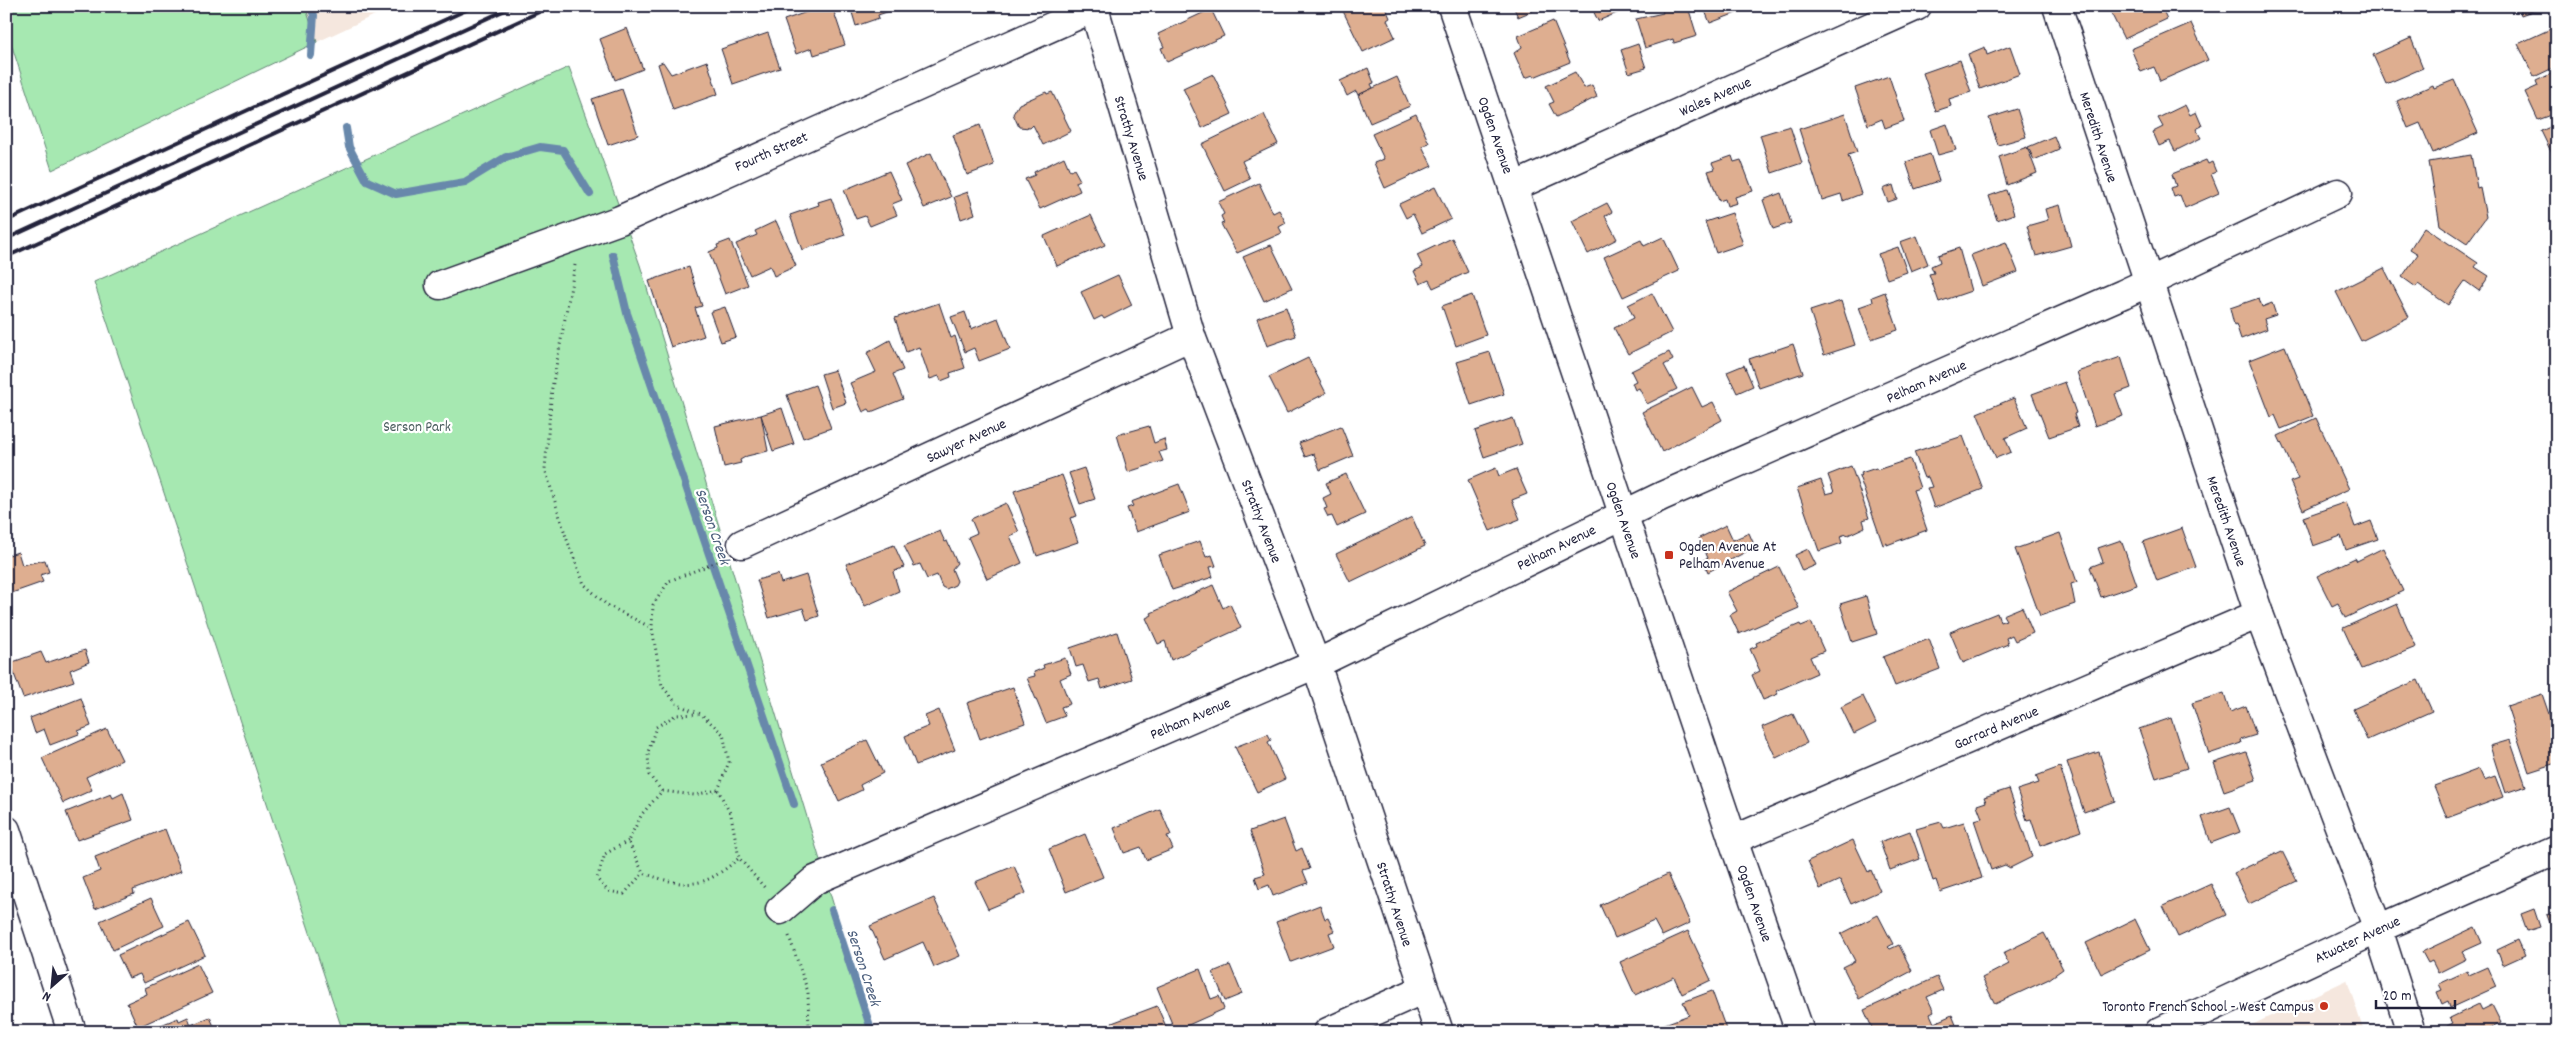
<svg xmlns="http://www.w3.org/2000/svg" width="2563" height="1038" font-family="Dekko,sans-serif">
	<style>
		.built { fill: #f5e7de }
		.green { fill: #a6e8b1; stroke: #648576 }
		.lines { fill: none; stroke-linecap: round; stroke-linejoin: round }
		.stream { stroke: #6888ab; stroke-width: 8 }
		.building { fill: #deae90; stroke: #22223b }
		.minor-casing { stroke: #22223b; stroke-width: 31 }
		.path { stroke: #22223b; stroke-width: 3; stroke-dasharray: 1 4; stroke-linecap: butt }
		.minor { stroke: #fff; stroke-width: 28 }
		.rail { stroke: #22223b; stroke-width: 4 }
		.poi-dot { fill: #c8321e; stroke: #fff; stroke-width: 2 }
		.labels { text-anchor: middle; stroke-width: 4.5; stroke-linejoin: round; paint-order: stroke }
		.street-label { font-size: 15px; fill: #22223b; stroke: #fff }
		.park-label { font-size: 15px; fill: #4a5d5e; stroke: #fff }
		.poi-label { font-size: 15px; fill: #22223b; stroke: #fff; text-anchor: start }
		.water-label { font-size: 16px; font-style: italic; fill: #4b5e7c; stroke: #fff }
	</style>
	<rect width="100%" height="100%" fill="#fff"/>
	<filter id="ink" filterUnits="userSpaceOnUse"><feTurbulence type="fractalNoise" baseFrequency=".02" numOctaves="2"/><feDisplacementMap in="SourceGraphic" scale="10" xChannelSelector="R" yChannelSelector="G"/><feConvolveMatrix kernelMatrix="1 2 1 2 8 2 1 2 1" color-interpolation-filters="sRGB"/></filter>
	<g filter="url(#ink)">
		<g class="built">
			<polygon points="305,6 394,6 317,42"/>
			<polygon points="2347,980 2364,1032 2237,1032"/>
		</g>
		<g class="green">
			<polygon points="6,6 305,6 317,42 52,170 6,28"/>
			<polygon points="569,67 640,265 872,1032 343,1032 94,282"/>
		</g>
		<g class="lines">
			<g class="stream">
				<polyline points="310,6 314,15 311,55"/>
				<polyline points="346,128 349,147 367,181 396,194 465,182 506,157 540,147 563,150 590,194"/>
				<polyline points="613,255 627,313 794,804"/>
				<polyline points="832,910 872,1032"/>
			</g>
		</g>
		<g class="building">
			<polygon points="824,6 832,6 845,45 814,55 812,48 796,54 784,20"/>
			<polygon points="850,6 901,6 901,7 878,15 879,18 856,26"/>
			<polygon points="1353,6 1385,6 1390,18 1387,20 1395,37 1363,52 1343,11"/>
			<polygon points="1513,6 1544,6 1518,17"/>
			<polygon points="1591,6 1622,6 1624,10 1598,21"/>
			<polygon points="1661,6 1676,6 1677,10 1688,7 1697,36 1674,43 1673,39 1645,48 1636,19 1663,13"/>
			<polygon points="1703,6 1752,6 1752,7 1710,23"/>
			<polygon points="2120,6 2161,6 2167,19 2124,39 2110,11"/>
			<polygon points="2518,6 2546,6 2521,15"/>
			<polygon points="1211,9 1224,36 1167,62 1161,48 1164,47 1158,34"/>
			<polygon points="1553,21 1570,62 1534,77 1533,75 1525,78 1514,53 1522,47 1518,36"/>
			<polygon points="2191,23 2208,60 2160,81 2154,67 2141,72 2131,49"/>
			<polygon points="2557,26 2557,113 2538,120 2525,92 2538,86 2536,81 2555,72 2553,68 2534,77 2518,44"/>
			<polygon points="627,28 643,69 615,80 600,39"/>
			<polygon points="768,33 780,68 733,84 721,49"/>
			<polygon points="2411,38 2423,68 2386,84 2373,55"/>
			<polygon points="1638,44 1646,68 1629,73 1621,50"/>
			<polygon points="2010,46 2020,74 1980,89 1968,54 1985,47 1987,55"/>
			<polygon points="1960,60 1971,92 1949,99 1951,106 1936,111 1923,73"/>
			<polygon points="707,61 718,94 673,110 658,64 663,62 671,74"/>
			<polygon points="1368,68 1374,83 1371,84 1373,88 1358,95 1356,91 1347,96 1340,81"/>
			<polygon points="1575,72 1584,88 1592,85 1597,97 1556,117 1549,104 1554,102 1546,86"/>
			<polygon points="1213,74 1232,114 1202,128 1183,88"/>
			<polygon points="1889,76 1904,121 1885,128 1882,119 1868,125 1855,88"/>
			<polygon points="1397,77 1410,106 1370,123 1358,95"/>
			<polygon points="2454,80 2478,133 2433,153 2420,123 2408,128 2397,101 2433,85 2434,88"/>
			<polygon points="622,89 638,135 608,145 592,99"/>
			<polygon points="1046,92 1047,94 1052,92 1071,131 1043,145 1033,125 1030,128 1019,127 1013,114 1019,104"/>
			<polygon points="2185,105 2190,115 2196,112 2202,126 2196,129 2201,138 2175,151 2170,141 2159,146 2153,132 2163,127 2158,118"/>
			<polygon points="2017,109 2026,137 1998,145 1989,118"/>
			<polygon points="1264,114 1278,144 1242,161 1250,179 1225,191 1202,144"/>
			<polygon points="1416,114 1429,143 1422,146 1432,166 1385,188 1374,163 1384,159 1372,134"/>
			<polygon points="1845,114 1857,152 1848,155 1861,194 1843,201 1841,194 1822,200 1799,129"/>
			<polygon points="1947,124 1956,150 1938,155 1930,130"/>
			<polygon points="2557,124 2557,164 2541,131"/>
			<polygon points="980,125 994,165 967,175 953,135"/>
			<polygon points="1790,126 1802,163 1772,173 1760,135"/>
			<polygon points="2054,136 2059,149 2034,160 2028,147"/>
			<polygon points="2027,147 2037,173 2007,185 1999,157"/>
			<polygon points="931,153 951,197 924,208 905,165"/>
			<polygon points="1930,154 1939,181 1915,189 1906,162"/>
			<polygon points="2471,155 2477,188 2480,187 2486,217 2467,243 2440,225 2429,162"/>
			<polygon points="1732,156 1734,162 1741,160 1753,191 1735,197 1737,203 1727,206 1725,199 1719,201 1708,171 1715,169 1712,163"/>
			<polygon points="1064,157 1070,171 1074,169 1080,180 1076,182 1080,191 1040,209 1025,179 1035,175 1034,172"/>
			<polygon points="2206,160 2208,164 2212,162 2216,172 2211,174 2219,193 2185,208 2180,195 2174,197 2171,188 2176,186 2172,174"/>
			<polygon points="889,171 902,200 892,204 897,215 870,226 865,216 856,219 844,190"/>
			<polygon points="1259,183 1273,213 1279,210 1286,223 1279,227 1282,233 1237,253 1221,224 1224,223 1221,216 1224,214 1218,202"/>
			<polygon points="1893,185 1897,199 1888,202 1883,189"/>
			<polygon points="1435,187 1451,219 1422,233 1413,214 1406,218 1399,204"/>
			<polygon points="2006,190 2014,214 1997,220 1989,196"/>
			<polygon points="968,192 975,214 961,219 954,197"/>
			<polygon points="1781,193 1791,223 1773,229 1763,200"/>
			<polygon points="831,198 845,235 802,250 790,215 819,205 818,202"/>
			<polygon points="1607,203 1612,212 1605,216 1617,239 1588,254 1572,221"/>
			<polygon points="2060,205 2071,246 2036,256 2027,226 2048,220 2045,209"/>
			<polygon points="1732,213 1743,244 1716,253 1705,222"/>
			<polygon points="1091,215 1105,245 1057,266 1044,236"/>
			<polygon points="776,221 796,266 774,276 770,266 750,275 736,244 757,235 755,231"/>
			<polygon points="2424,227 2478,263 2475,267 2489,276 2479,291 2465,281 2448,305 2418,284 2416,287 2402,277 2418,254 2410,249"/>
			<polygon points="1917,236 1928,264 1911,271 1900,242"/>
			<polygon points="1663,237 1679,271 1623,297 1604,257 1641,240 1644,246"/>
			<polygon points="1452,238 1468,272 1433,288 1429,280 1420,284 1414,271 1423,267 1417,255"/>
			<polygon points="730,240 748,285 725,294 709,252 718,248 717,245"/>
			<polygon points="2006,242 2018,272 1982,286 1971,255"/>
			<polygon points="1271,245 1292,288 1264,301 1243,257"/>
			<polygon points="1898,247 1907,272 1887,279 1878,254"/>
			<polygon points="1959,248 1971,291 1939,302 1929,274 1934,273 1931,266 1940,262 1938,255"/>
			<polygon points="689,267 702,306 695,308 704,336 671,347 649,281"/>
			<polygon points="2384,268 2409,317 2361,341 2336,292"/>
			<polygon points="1118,275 1132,305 1104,319 1102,316 1094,320 1081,292"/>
			<polygon points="1885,292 1898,330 1871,339 1859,307 1873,302 1872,297"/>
			<polygon points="1652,293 1672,332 1628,354 1614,328 1634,318 1628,305"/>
			<polygon points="1472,295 1486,335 1456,346 1442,306"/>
			<polygon points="2259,298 2262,307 2272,303 2276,315 2264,319 2267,329 2241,339 2236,324 2234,325 2230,308"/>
			<polygon points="1841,301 1855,345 1824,355 1810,311"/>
			<polygon points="939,303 951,338 955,336 965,368 950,373 951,377 941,381 939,376 930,379 919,347 906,352 895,318"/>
			<polygon points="725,307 736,337 721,342 710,312"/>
			<polygon points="1286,307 1296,336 1267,346 1257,318"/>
			<polygon points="965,312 971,329 998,318 1010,349 979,361 974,348 965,352 951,317"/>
			<polygon points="890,340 903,370 893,374 903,399 871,412 869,409 863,412 850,383 876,372 867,353"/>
			<polygon points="1793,344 1803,373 1759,388 1749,359"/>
			<polygon points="2285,346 2313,416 2281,429 2275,415 2271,417 2249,360"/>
			<polygon points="1490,352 1504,394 1471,405 1457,362"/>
			<polygon points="1669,352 1673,360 1664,365 1677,389 1647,404 1639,388 1635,390 1632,383 1636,381 1631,371"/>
			<polygon points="2121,357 2131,388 2115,394 2123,416 2095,426 2077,372"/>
			<polygon points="1308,358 1326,393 1287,413 1269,377"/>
			<polygon points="1744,365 1753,386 1737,393 1727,372"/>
			<polygon points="835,370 846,403 832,408 821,374"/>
			<polygon points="2065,382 2076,413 2074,414 2078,427 2049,437 2032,394"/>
			<polygon points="815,385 831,428 803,438 787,395"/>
			<polygon points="1692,387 1702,407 1713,402 1722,420 1662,452 1642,412"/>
			<polygon points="2014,398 2027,428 2005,438 2011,452 1996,458 1977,413"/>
			<polygon points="782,408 794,444 773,451 761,415"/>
			<polygon points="761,415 768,451 747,456 740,460 741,463 724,467 715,426"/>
			<polygon points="1513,418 1522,444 1484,457 1475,431"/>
			<polygon points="2316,418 2349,489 2303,510 2290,482 2298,479 2278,436"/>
			<polygon points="1149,426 1154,443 1164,439 1167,450 1159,452 1163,461 1128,472 1117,435"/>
			<polygon points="1341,426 1353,456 1320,470 1314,454 1305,457 1299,443"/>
			<polygon points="1963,436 1983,489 1934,508 1927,488 1932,487 1928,477 1924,478 1914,452"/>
			<polygon points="1910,459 1920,488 1913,490 1927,530 1887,545 1887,543 1883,545 1859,476 1862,475 1861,473 1876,468 1877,470"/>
			<polygon points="1851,466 1869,518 1863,520 1865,527 1848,535 1847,534 1840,536 1842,543 1819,551 1797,488 1821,480 1826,494 1834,492 1828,475"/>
			<polygon points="1084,468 1095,499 1080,504 1069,473"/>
			<polygon points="1496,468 1499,476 1516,469 1527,494 1512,500 1520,519 1490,531 1468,480"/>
			<polygon points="1346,474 1365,514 1337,527 1332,516 1328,517 1324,509 1327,508 1323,498 1331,494 1326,483"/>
			<polygon points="1062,475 1077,516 1070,518 1078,542 1037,556 1014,491"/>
			<polygon points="1179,484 1190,512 1136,532 1127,508 1133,506 1131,502"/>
			<polygon points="2346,502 2355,527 2371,521 2378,539 2346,550 2341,536 2313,546 2303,517"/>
			<polygon points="1006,503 1019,532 1010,536 1022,563 987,579 968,537 977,533 971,519"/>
			<polygon points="1412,517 1425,546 1350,582 1336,554"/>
			<polygon points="1726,525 1733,540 1749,533 1755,547 1708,572 1703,560 1708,558 1699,538"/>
			<polygon points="2182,528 2196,567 2157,581 2143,542"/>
			<polygon points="940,531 945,542 947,541 957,563 952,569 957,581 955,585 946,589 942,587 937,575 927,579 920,564 914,566 904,546"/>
			<polygon points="2060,533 2077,582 2071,584 2075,604 2040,616 2015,549"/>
			<polygon points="2121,540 2137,585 2101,597 2090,567 2103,562 2098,548"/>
			<polygon points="1200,541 1206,557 1212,555 1216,566 1210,567 1213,577 1172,590 1159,555"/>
			<polygon points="894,545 904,567 893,572 899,591 865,606 846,564"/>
			<polygon points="2383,548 2403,591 2345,618 2338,603 2332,606 2317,576 2355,558 2357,561"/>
			<polygon points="1808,549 1816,565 1802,571 1795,555"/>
			<polygon points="18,552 22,565 45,560 49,572 40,575 43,582 6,595 6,556"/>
			<polygon points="1779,567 1799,608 1739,634 1730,615 1737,611 1727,592"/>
			<polygon points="778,574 781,583 806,575 819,616 807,620 803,608 769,618 757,580"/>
			<polygon points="1213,585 1223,608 1230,604 1241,628 1171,660 1165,641 1158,644 1146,618 1152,615 1151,613"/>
			<polygon points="1866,596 1877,634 1852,642 1840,604"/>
			<polygon points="2397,604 2416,647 2362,669 2343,628"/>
			<polygon points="2022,607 2033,633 2015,641 2012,635 2006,638 2008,644 1963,663 1950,632 1997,613 2000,622 2006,620 2003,615"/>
			<polygon points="1811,622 1824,651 1810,657 1817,673 1776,691 1778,694 1763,700 1752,675 1760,671 1750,649 1757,646 1756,643 1800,624 1801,626"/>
			<polygon points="1117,632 1132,679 1102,689 1099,679 1089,682 1083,665 1076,667 1070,648"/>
			<polygon points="1929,639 1940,669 1895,686 1883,657"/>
			<polygon points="85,650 89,662 70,670 74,681 23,698 10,663 41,652 46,663"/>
			<polygon points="1065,658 1071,674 1060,679 1070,704 1061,707 1065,716 1046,723 1027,678 1035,676 1034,672 1044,668 1043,665"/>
			<polygon points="2418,680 2432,711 2367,740 2353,709"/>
			<polygon points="1013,687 1025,723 980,739 967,703"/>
			<polygon points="2224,693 2230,712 2246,706 2256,735 2240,740 2241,743 2209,754 2192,703"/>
			<polygon points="2542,694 2557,737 2557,763 2529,772 2507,706"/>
			<polygon points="1863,696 1876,723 1854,734 1841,707"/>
			<polygon points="81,698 91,726 78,731 79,734 50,745 44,729 35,733 30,718"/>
			<polygon points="939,710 955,750 916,765 905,736 929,726 925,716"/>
			<polygon points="1793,714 1807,743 1776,758 1762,727"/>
			<polygon points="2171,718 2187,768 2156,778 2139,729"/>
			<polygon points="107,729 122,760 86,777 92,790 63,803 42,758"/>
			<polygon points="1268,734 1271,740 1268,742 1285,779 1257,792 1235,747"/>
			<polygon points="867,740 883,773 860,785 862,790 839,801 821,762"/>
			<polygon points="2510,740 2526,786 2505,793 2490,746"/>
			<polygon points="2099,752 2115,801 2084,812 2067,762"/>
			<polygon points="2246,752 2256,780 2224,791 2214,763"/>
			<polygon points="2060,767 2081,831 2040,846 2031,819 2027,820 2017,790 2039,783 2036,776"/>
			<polygon points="2479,769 2484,780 2495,776 2503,797 2447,818 2434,786"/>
			<polygon points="2009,789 2032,857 2010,868 2005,865 1991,870 1974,820 1982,818 1977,805 1986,802 1984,797"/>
			<polygon points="123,793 133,820 77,840 66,812 111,794 113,798"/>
			<polygon points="2230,807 2240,832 2211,843 2202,817"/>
			<polygon points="1160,809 1171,835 1167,836 1173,849 1146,860 1141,847 1124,853 1114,828"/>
			<polygon points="1284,819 1296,851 1302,848 1310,869 1303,871 1308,883 1273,896 1269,885 1259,889 1255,877 1265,874 1250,831"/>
			<polygon points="1941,822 1944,828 1964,822 1982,878 1940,892 1936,880 1933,881 1916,829"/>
			<polygon points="165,829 181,871 133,890 134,894 95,909 83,878 100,871 95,857"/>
			<polygon points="1910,831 1920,859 1890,870 1880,842"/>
			<polygon points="1085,834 1103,877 1066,892 1049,849"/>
			<polygon points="1853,840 1868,872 1871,870 1880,891 1851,904 1840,880 1820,889 1808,861"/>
			<polygon points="2282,851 2297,881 2249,904 2234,873"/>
			<polygon points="1014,866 1026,893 988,909 975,882"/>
			<polygon points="1668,874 1690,923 1662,936 1654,921 1615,938 1600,905"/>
			<polygon points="2211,884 2226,915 2178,937 2163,906"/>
			<polygon points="151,898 164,926 113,950 100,921"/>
			<polygon points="934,898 960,956 934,967 923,942 885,959 870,926"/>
			<polygon points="1320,905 1325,919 1328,918 1334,931 1329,933 1334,946 1291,962 1276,922"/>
			<polygon points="2534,909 2540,927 2527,931 2521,914"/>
			<polygon points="2557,912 2557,942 2547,915"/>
			<polygon points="1878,915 1893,944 1888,947 1890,949 1899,945 1912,971 1859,999 1843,967 1855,961 1841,934"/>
			<polygon points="2135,919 2150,950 2101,974 2086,943"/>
			<polygon points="189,922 205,955 144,983 140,974 129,978 118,955"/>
			<polygon points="2475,927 2482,943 2462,952 2466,959 2438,973 2432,961 2428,963 2422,952"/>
			<polygon points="1688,931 1711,980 1682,994 1674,977 1635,995 1620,962"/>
			<polygon points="2044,933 2063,969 2049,979 1995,1004 1982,978 2009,964 2003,953"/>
			<polygon points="2518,940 2525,955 2503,965 2497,950"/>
			<polygon points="198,964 212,993 138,1027 127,1003 147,994 145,988"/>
			<polygon points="1230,965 1242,994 1225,1001 1213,972"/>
			<polygon points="2487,967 2496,987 2450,1008 2448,1001 2442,1004 2437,992 2442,990 2439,984 2467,971 2469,975"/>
			<polygon points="1200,969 1211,999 1219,996 1224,1009 1175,1031 1157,987"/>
			<polygon points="1937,977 1943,990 1927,997 1934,1012 1930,1014 1934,1023 1952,1015 1959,1032 1874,1032 1864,1010"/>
			<polygon points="1712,991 1727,1032 1656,1032 1654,1028 1689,1015 1683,1002"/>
			<polygon points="2479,1004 2482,1010 2492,1005 2501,1023 2484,1032 2450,1032 2447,1026 2453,1023 2450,1018"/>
			<polygon points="1157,1006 1168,1031 1116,1032 1112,1023"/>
			<polygon points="188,1017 191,1025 210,1017 216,1031 144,1032 178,1018 179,1021"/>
		</g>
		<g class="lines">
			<g class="minor-casing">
				<g id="minor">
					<polyline points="1452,6 1733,840 1800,1032"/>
					<polyline points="2057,6 2259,614 2378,929 2411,1032"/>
					<polyline points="1094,8 1191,336 1316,664 1439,1032"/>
					<polyline points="1513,187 1917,6"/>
					<polyline points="440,285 620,220 1098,6"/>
					<polyline points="742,544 1191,336"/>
					<polyline points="6,830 72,1032"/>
					<polyline points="1733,840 2259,614"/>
					<polyline points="780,910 815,880 1316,664 1662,496 2123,294 2338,193"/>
					<polyline points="1328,1032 1424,989"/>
					<polyline points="2159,1032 2378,929 2557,850"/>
				</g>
			</g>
			<g class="path">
				<polyline points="575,265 552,388 545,469 566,537 584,584 607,605 652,628"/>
				<polyline points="722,560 669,581 653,605 652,628 662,686 678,705 701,714 723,734 729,762 718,790 731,815 739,858 765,888"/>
				<path d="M718,790L694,795L662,791L642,814L628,841L643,873C687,888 702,890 739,858"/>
				<polyline points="662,791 649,775 648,752 656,727 676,715 698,714"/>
				<polyline points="628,841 605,854 597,879 608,891 624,894 643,873"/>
				<polyline points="789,936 808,992 809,1032"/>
			</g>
			<use href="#minor" class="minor"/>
			<g class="rail">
				<polyline points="6,221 475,6"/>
				<polyline points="6,239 514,6"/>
				<polyline points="6,257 552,6"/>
			</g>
		</g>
	</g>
	<g class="poi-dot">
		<rect x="1664" y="550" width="10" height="10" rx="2.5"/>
		<circle cx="2324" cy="1006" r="5"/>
	</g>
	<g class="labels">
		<g class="street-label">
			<text transform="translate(1715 96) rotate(-24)" y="5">Wales Avenue</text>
			<text transform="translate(1496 135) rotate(71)" y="5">Ogden Avenue</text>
			<text transform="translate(2099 137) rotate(72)" y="5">Meredith Avenue</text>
			<text transform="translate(1132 138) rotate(73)" y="5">Strathy Avenue</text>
			<text transform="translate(771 151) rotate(-24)" y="5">Fourth Street</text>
			<text transform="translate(1926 381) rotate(-24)" y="5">Pelham Avenue</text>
			<text transform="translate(966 440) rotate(-25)" y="5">Sawyer Avenue</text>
			<text transform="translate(1624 520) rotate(71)" y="5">Ogden Avenue</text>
			<text transform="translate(1262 521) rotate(69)" y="5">Strathy Avenue</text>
			<text transform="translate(2227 521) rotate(71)" y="5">Meredith Avenue</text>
			<text transform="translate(1556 547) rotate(-26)" y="5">Pelham Avenue</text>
			<text transform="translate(1190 718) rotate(-23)" y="5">Pelham Avenue</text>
			<text transform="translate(1996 727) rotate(-23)" y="5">Garrard Avenue</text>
			<text transform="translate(1755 903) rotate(71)" y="5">Ogden Avenue</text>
			<text transform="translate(1395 904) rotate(72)" y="5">Strathy Avenue</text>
			<text transform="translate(2357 939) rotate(-25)" y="5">Atwater Avenue</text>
		</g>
		<g class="park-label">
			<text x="417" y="431">Serson Park</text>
		</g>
		<g class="poi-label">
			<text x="1679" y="551">Ogden Avenue At<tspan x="1679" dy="17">Pelham Avenue</tspan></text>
			<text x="2314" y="1011" text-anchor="end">Toronto French School - West Campus</text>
		</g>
		<g class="water-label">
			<text transform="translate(714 526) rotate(71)" y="6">Serson Creek</text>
			<text transform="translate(865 967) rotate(72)" y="6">Serson Creek</text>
		</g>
	</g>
	<rect width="2563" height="1038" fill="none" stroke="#fff" stroke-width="25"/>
	<rect x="12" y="12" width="2538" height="1013" fill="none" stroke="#22223b" stroke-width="2" filter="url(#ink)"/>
	<g transform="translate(52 986) rotate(207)" stroke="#ffffff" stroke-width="4" paint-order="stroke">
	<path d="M0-4L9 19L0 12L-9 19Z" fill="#22223b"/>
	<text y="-8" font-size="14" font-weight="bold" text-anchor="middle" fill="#22223b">N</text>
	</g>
	<path d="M2376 1000v8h79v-8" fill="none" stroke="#22223b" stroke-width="2.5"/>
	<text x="2383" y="1000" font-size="15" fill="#22223b" stroke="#ffffff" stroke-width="4" paint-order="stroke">20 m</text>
</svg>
